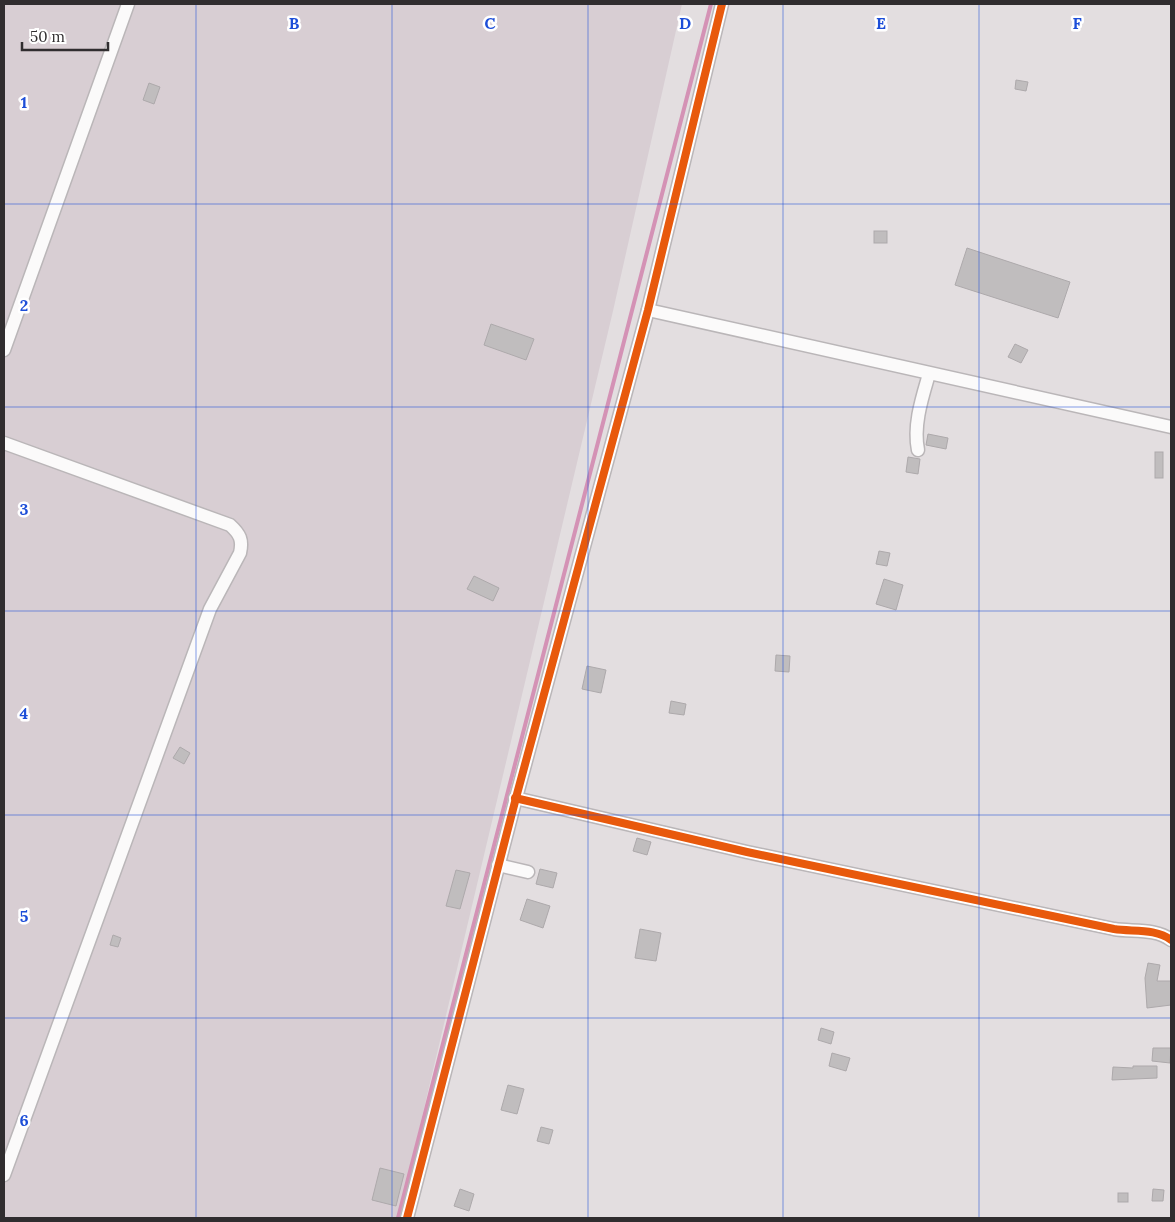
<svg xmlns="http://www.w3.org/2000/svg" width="1175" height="1222" font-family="Lora,serif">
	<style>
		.built { fill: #d8ced3 }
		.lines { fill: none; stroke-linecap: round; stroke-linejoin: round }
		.stream { stroke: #d492b5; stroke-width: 4 }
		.building { fill: #c0bdbe; stroke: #ada9ab }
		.minor-casing { stroke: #bab6b8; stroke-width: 15 }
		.minor { stroke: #fbfafa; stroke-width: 12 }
		.cycleway-casing { stroke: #fff; stroke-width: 11 }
		.cycleway { stroke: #e8590c; stroke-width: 8 }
		.grid { fill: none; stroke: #1d4ed8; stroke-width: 1; stroke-opacity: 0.55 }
		.grid-label { font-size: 16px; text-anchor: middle; font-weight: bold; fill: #1d4ed8; stroke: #fff; stroke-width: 5; stroke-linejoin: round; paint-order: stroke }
	</style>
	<rect width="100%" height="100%" fill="#e3dee0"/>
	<polygon class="built" points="4,4 682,4 613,311 398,1218 4,1218"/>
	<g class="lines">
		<polyline class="stream" points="398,1218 711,4"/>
	</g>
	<g class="building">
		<polygon points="1016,80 1028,82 1026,91 1015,89"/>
		<polygon points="149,83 160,87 154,104 143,100"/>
		<rect x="874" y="231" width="13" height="12"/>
		<polygon points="967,248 1070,282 1058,318 955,285"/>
		<polygon points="491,324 534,339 526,360 484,345"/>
		<polygon points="1015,344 1028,350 1021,363 1008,357"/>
		<polygon points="928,434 948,438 946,449 926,445"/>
		<rect x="1155" y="452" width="8" height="26"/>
		<polygon points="908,457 920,459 918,474 906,472"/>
		<polygon points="879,551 890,553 887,566 876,564"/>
		<polygon points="474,576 499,588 493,601 467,589"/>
		<polygon points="884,579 903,585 896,610 876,604"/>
		<polygon points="776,655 790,656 789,672 775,671"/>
		<polygon points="587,666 606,670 601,693 582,689"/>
		<polygon points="671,701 686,704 684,715 669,713"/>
		<polygon points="180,747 190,753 184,764 173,758"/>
		<polygon points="637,838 651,842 647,855 633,851"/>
		<polygon points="540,869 557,873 553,888 536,884"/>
		<polygon points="456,870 470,873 460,909 446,906"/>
		<polygon points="527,899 550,906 543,928 520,920"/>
		<polygon points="640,929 661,933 656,961 635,958"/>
		<polygon points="113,935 121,938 118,947 110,945"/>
		<polygon points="1148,963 1160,965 1157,981 1171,981 1171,1005 1147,1008 1145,978"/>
		<polygon points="821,1028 834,1032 831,1044 818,1040"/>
		<polygon points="1153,1048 1171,1048 1170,1063 1152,1061"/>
		<polygon points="832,1053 850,1058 846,1071 829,1066"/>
		<polygon points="1133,1066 1157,1066 1157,1078 1112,1080 1113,1067 1133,1068"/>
		<polygon points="508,1085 524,1089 517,1114 501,1110"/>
		<polygon points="541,1127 553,1130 549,1144 537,1141"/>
		<polygon points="380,1168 404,1174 396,1206 372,1200"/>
		<polygon points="460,1189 474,1194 469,1211 454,1206"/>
		<polygon points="1153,1189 1164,1190 1163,1201 1152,1201"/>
		<rect x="1118" y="1193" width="10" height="9"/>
	</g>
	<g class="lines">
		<g class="minor-casing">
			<g id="minor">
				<polyline points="648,310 1171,427"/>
				<polyline points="4,350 128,4"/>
				<path d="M4,443L230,525C240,534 243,540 240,553L210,609L4,1175"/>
				<path d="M918,450C913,425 922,398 929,374"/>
				<path d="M515,798L747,852L1114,929C1132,932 1156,928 1171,940"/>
				<polyline points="498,865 528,872"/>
				<polyline points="407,1218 517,794 648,310 722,4"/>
			</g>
		</g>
		<use href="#minor" class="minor"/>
		<g class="cycleway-casing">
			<g id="cycleway">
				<path d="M515,798L747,852L1114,929C1132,932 1156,928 1171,940"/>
				<polyline points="407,1218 517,794 648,310 722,4"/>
			</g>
		</g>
		<use href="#cycleway" class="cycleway"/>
	</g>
	<path class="grid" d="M196,4V1218M392,4V1218M588,4V1218M783,4V1218M979,4V1218M4,204H1171M4,407H1171M4,611H1171M4,815H1171M4,1018H1171"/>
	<g class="grid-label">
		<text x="294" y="29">B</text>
		<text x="490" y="29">C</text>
		<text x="685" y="29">D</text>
		<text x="881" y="29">E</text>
		<text x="1077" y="29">F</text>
		<text x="24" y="108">1</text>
		<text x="24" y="311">2</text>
		<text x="24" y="515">3</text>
		<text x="24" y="719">4</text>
		<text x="24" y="922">5</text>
		<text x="24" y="1126">6</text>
	</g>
	<rect width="1175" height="1222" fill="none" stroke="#302d2f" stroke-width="10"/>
	<path d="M22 42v8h86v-8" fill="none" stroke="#302d2f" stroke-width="2.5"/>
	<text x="30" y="42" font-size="15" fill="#302d2f" stroke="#ffffff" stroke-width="4" paint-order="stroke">50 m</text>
</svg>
